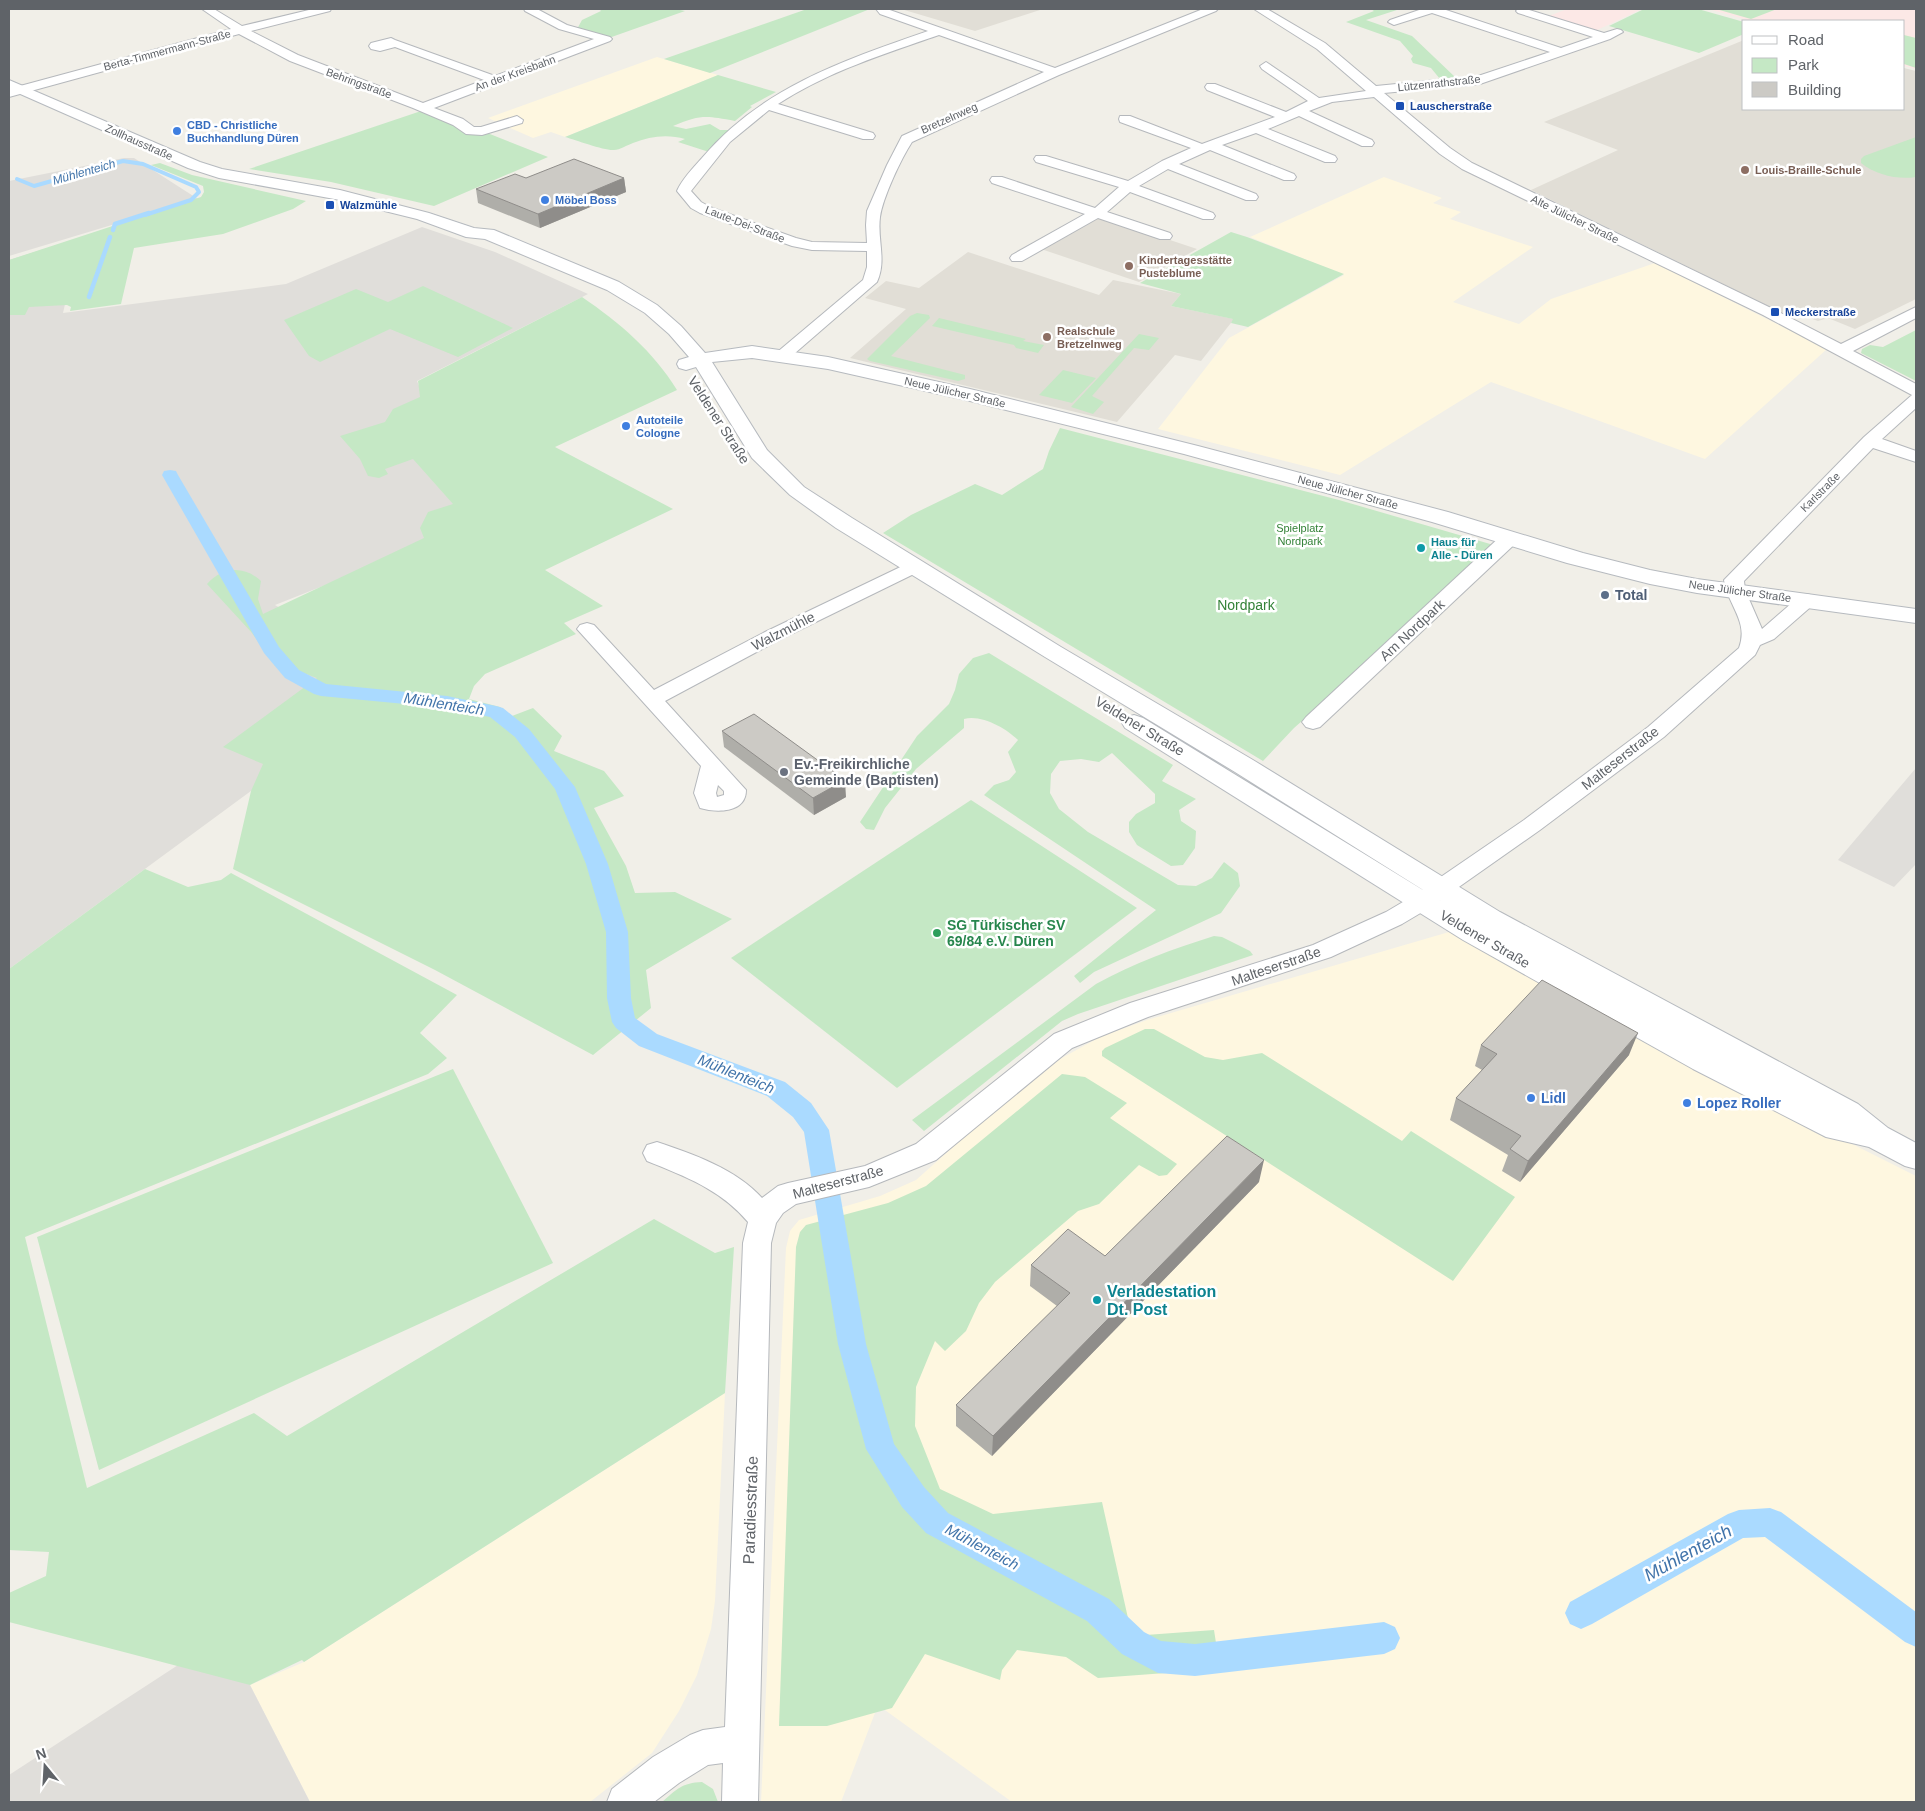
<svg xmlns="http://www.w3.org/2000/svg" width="1925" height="1811" font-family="Arial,sans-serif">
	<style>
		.commercial { fill: #fef7e0 }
		.industrial { fill: #e0deda }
		.education { fill: #e1ded6 }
		.medical { fill: #fce8e6 }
		.green { fill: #c5e8c5 }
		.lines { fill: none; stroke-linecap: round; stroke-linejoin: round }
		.stream-far1 { stroke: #aadaff; stroke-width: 4 }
		.stream { stroke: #aadaff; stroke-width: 4.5 }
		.canal { fill: #aadaff; fill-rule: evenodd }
		.street-casing { stroke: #b5b8bc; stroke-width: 2 }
		.secondary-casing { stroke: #b6babf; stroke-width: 2 }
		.street { fill: #fff; fill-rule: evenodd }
		.secondary { fill: #fff; fill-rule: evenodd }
		.wall { fill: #afaea9 }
		.shaded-wall { fill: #8f8d8a }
		.building { fill: #cccac5; stroke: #8f8d8a }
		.transit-dot { fill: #1a4fb4; stroke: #fff; stroke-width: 2 }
		.shop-dot { fill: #3f7fe0; stroke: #fff; stroke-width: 2 }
		.education-dot { fill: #8d6e63; stroke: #fff; stroke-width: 2 }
		.culture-dot { fill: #0f9aa8; stroke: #fff; stroke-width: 2 }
		.service-dot { fill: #5c6f8a; stroke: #fff; stroke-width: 2 }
		.worship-dot { fill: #6b7280; stroke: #fff; stroke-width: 2 }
		.leisure-dot { fill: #2e9e5b; stroke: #fff; stroke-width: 2 }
		.labels { text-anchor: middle; stroke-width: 5; stroke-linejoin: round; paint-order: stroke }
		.far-street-label { font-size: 11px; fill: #5f6368; stroke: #fff }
		.far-transit-label { font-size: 11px; font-weight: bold; fill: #164399; stroke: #fff; text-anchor: start }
		.far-shop-label { font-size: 11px; font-weight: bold; fill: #366cbe; stroke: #fff; text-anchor: start }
		.far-education-label { font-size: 11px; font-weight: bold; fill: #785e54; stroke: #fff; text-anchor: start }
		.far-park-label { font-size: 11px; fill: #348238; stroke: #fff }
		.far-culture-label { font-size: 11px; font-weight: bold; fill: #0d838f; stroke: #fff; text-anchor: start }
		.far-water-label { font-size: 12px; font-style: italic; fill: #4174aa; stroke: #fff }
		.street-label { font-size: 14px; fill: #5f6368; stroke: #fff }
		.service-label { font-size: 14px; font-weight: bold; fill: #4e5e75; stroke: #fff; text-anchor: start }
		.park-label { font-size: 14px; fill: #348238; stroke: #fff }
		.worship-label { font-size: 14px; font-weight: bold; fill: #5b616d; stroke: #fff; text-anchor: start }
		.leisure-label { font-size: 14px; font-weight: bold; fill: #27864d; stroke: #fff; text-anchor: start }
		.shop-label { font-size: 14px; font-weight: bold; fill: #366cbe; stroke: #fff; text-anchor: start }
		.water-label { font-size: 15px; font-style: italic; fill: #4174aa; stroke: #fff }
		.near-culture-label { font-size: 16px; font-weight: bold; fill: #0d838f; stroke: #fff; text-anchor: start }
		.near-street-label { font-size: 16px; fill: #5f6368; stroke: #fff }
		.near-water-label { font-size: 18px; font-style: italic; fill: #4174aa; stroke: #fff }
	</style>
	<rect width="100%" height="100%" fill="#f1efe8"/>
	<g class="commercial">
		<polygon points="657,57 718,75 565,137 551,132 533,138 488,118"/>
		<polygon points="1384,177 1442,198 1433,203 1461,212 1450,219 1533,247 1453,302 1519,324 1551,299 1655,263 1827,349 1705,459 1491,382 1340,475 1158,429 1229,338 1344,275 1250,237"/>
		<polygon points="1449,932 1649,1042 1916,1176 1916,1802 1012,1802 878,1705 841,1802 761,1802 786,1248 790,1231 799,1220 880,1196 916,1180 962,1139 1060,1059 1100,1037 1147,1020"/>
		<polygon points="725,1393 715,1601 711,1629 697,1675 679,1711 652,1753 590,1802 310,1802 250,1685 304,1662"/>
	</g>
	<g class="industrial">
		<polygon points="124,158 134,158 198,199 9,256 9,181"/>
		<polygon points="422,227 495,252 588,294 417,381 477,525 275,605 402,680 9,969 9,260 80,238 63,313 286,284"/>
		<polygon points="1916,768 1916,864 1894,887 1838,860"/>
		<polygon points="215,1641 250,1685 310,1802 9,1802 9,1775"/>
	</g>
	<g class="education">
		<polygon points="901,9 1043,9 975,31"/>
		<polygon points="1744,40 1744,109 1904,109 1904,68 1916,71 1916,299 1855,329 1828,318 1818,321 1804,316 1798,318 1778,311 1531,190 1618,150 1544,122"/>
		<polygon points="1101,217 1197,249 1139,282 1041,249"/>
		<polygon points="968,252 1099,295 1113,280 1181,294 1171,306 1234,319 1201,361 1175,355 1117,422 850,358 906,309 865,298 886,281 919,288"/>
	</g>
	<g class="medical">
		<polygon points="1567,9 1642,9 1595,31 1549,16"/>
		<polygon points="1708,9 1916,9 1916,69 1904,66 1904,21 1751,21"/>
	</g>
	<g class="green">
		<polygon points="599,9 675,9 685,11 606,39 576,31 582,20 601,11"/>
		<polygon points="807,9 870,9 710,73 664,59"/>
		<polygon points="1371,9 1400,9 1366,20 1412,36 1455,77 1440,79 1431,68 1413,63 1411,59 1413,56 1400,41 1346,22 1374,11"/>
		<polygon points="1644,9 1698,9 1744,22 1744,34 1699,53 1609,26"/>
		<polygon points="1716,9 1777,9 1751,19"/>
		<polygon points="1904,35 1916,38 1916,68 1904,64"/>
		<path d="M718,75L776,92L750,106L752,107L735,121C706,116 702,114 673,126L686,129L710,124L720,130H730L709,152L678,142L685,139C668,134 650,136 633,143C627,145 620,150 614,150C605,151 576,140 565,137Z"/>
		<polygon points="427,109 548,157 434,206 331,182 249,169"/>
		<path d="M1916,137V177C1898,180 1876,175 1861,163V159L1864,156Z"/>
		<polygon points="160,163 192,175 306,201 293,209 223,234 134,248 121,304 70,311 71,307 67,305 29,307 25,315 9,315 9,260 201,197 204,192 203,186 151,165"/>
		<polygon points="1231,232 1247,237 1344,274 1248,327 1231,323 1233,319 1171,306 1181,294 1140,283"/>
		<polygon points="423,286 513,328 458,357 390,329 320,362 309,356 284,320 356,289 388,302"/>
		<path d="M582,297C620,323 653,351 677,390L555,447L673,509L545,570L603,606L564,623L576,634L485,674L474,686L469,699L500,707L512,716L533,708L562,736L554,751L604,771L624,796L594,808L626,866L635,893L675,892L732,919L646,970L651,1008L593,1055L435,970L233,869L251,791L263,764L223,747L317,678L298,671L275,666L252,633L207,584C222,567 244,565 261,581L258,599L263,614L424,538L420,528L428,512L453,504L413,459L385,469L388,474L379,478L368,476L360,459L340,436L385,422L393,409L420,397L418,381Z"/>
		<polygon points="917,313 929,315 930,318 891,356 965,375 965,379 958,381 870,361 867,359 910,316"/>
		<polygon points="939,318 1026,339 1023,341 1044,345 1038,353 1016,348 1014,345 932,326"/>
		<polygon points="1916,330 1916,381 1861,353 1862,349 1870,345 1883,347"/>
		<polygon points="1139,334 1159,338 1149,350 1134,348 1092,396 1104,402 1093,414 1071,407"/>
		<polygon points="1063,370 1096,378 1072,403 1039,395"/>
		<polygon points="1060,428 1339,500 1497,546 1416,621 1294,728 1263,761 883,533 911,515 975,484 1002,495 1043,469 1049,451"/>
		<path d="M989,653L1173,765L1162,781L1196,799L1179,810L1181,821L1196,831L1195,848L1183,865L1171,866L1137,845L1129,832V822L1136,814L1155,803V794L1112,753L1099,762L1081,759L1060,761L1051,774L1050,793L1059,809L1088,832L1178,885L1196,886L1212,878L1224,862L1238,873L1240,886L1221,913L1094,972L1080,983L1074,976L1156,910L984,795L994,785L1009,780L1016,772L1008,752L1018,740C1006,728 981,714 964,719V728L916,769L885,808L874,830L866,829L860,822L917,736L949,704L955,690L959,674L973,658Z"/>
		<polygon points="971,800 1137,908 897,1088 731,958"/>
		<polygon points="145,869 188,887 221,880 231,873 457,995 420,1033 447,1058 428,1074 25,1237 87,1488 254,1413 287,1436 654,1219 715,1253 734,1247 725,1393 304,1662 302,1660 250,1685 9,1622 9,1593 46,1576 49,1552 9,1550 9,969"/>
		<path d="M1214,936L1222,937L1250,951L1253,955L1078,1014L1062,1021L924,1131L912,1120L1096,984C1134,963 1173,949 1214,936Z"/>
		<polygon points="1145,1029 1154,1029 1205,1057 1223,1060 1262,1053 1402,1141 1411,1131 1515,1197 1453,1281 1102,1056 1102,1051 1105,1048"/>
		<polygon points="453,1069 553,1263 99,1470 37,1237"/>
		<polygon points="1062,1074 1085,1077 1127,1103 1110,1118 1177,1164 1167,1175 1159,1176 1139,1165 1099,1204 1078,1211 995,1282 979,1303 966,1331 945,1351 935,1341 916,1387 915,1426 940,1489 993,1514 1102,1502 1132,1636 1214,1630 1220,1669 1098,1678 1066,1657 1017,1650 1002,1670 1000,1680 925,1654 892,1708 827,1726 779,1726 796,1247 800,1232 806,1225 888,1203 926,1186"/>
		<path d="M702,1782L713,1789L718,1802H662C677,1789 682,1783 702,1782Z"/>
	</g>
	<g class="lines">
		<polyline class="stream-far1" points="17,179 34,186 123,161 143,164 196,187 199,192 191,200 145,215"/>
		<g class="stream">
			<polyline points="113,230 115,224 149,213"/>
			<polyline points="89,297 110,237"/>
		</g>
		<g class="canal">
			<polygon points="170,470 176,471 178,475 279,647 299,670 326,684 447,696 496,706 503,708 529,729 575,787 608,864 628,932 631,998 635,1018 657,1034 785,1082 811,1103 829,1130 866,1344 894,1444 924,1487 948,1513 1109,1599 1144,1632 1161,1641 1195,1644 1384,1622 1395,1627 1400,1638 1395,1649 1384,1654 1195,1676 1158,1673 1122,1654 1087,1621 926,1533 902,1507 866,1449 838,1344 804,1132 793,1117 767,1096 639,1046 616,1028 612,1022 607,998 606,932 586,864 555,789 515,737 490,717 447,708 321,696 314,694 285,678 264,653 162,475 164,471"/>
			<polygon points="1770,1508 1781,1512 1916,1612 1916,1647 1905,1642 1765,1537 1743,1538 1592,1624 1581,1629 1570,1624 1565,1613 1570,1602 1728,1514 1739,1510"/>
		</g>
		<g class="street-casing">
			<g id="street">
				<polygon points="202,9 214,9 242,26 313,9 331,9 330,11 251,31 298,55 423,103 484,80 395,47 380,51 371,49 369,46 371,43 391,38 395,40 495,76 594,39 559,29 525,11 524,9 537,9 567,25 610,37 612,39 610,41 434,108 463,119 474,127 481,127 517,116 523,120 522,123 482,135 466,134 453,125 413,108 290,61 239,34 9,97 9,89 231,29"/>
				<path d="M876,9H887L1055,68L1203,9H1218L1216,11L1059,75L912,142C901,159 883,197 880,217C877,240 887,260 877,282L787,360H775L773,357L775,354L863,280L867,267V251L812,250L792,246L700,213L691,208L677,191C682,179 693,168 702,158C761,88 844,60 928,31L880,14ZM939,35L1044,72L902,136L887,165L867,211L866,225L867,243L812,242L796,238L710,207L701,202L691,191L730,142L769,110L863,139H873L875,136L873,133L778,104C827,72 884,54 939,35Z"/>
				<path d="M1254,9H1267L1325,43L1376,86L1478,76L1550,52L1432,13L1394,25L1388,22L1390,20L1422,9H1443L1561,48L1593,37L1518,13L1516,11L1518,9H1526L1604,33L1617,29L1621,30L1623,32L1610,39L1480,84L1384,93L1450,148L1472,163L1773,309L1841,344L1916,307V318L1853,351L1916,384V408L1882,439L1916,451V462L1873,448L1744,581L1745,590L1762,629L1800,596L1807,594L1814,596L1817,600L1814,604L1774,639L1760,645L1755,655L1664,737L1540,830L1429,908L1402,924L1331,957L1148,1017L1072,1048L936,1160L869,1187L796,1204L783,1213L776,1223L771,1243L758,1802H722L723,1763L708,1765L679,1783L654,1802H607L612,1789L653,1757L690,1735L703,1730L725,1727L743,1243L748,1222C720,1189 686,1177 647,1161L643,1153L647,1145L657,1142C693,1154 736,1169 762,1198L778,1186L788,1183L865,1166L916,1144L1054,1034L1130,1003L1313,945L1386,912L1413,896L1524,820L1648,727L1739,648C1749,621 1728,606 1724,580L1864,437L1912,395L1763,315L1462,169L1440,154L1374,97L1332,102L1309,111L1372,140L1374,143L1372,146H1362L1299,116L1268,129L1335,156L1337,159L1335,162H1325L1256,133L1222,145L1294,174L1296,177L1294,180H1284L1210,150L1179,164L1256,194L1258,197L1256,200H1246L1168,169L1139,186L1213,213L1215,216L1213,219H1203L1130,192L1107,212L1170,233L1172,236L1170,239H1160L1098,218L1022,261H1012L1010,258L1012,255L1085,214L992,183L990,180L992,177H1002L1095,208L1119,187L1036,162L1034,159L1036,156H1046L1128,181L1162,161L1191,148L1120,122L1119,119L1120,116H1130L1202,144L1275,117L1207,90L1205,87L1207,84H1215L1286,112L1308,101L1262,69L1260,66L1266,62L1319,98L1366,91L1317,49Z"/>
				<polygon points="1510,532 1517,534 1519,538 1517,542 1320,727 1313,729 1306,727 1302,722 1306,717 1503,534"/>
				<path d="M915,560L922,562L925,566L922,570L779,640L665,701L746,790C746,813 717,813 700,808L694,793L701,766L577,629L580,625L587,623L594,625L654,690L765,632ZM718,785L724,791V795L717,797L716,793Z"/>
			</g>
		</g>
		<g class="secondary-casing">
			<polygon id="secondary" points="9,80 200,162 222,169 340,190 429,213 474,228 494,230 619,282 657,305 681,326 705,353 752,346 828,357 970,389 1198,446 1448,512 1583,553 1650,570 1697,579 1916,609 1916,623 1697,593 1650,584 1567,563 1432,522 1184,454 970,401 828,369 752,358 712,362 767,450 804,487 852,518 1061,647 1253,760 1500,912 1858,1104 1888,1128 1916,1143 1916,1169 1905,1166 1869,1147 1826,1137 1693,1069 1463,940 1125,728 1122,723 1125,718 1134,715 1143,718 1444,903 1235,772 1045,657 836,528 790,495 752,458 696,367 686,370 679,368 677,364 679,360 689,357 669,334 645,313 607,290 485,239 466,237 417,219 340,200 219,178 188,168 9,89"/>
		</g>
		<use href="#street" class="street"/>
		<use href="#secondary" class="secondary"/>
	</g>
	<g class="wall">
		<polygon points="526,178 624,178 626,192 540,228 478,203 476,189"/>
		<polygon points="722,731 846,797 814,815 724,747"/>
		<polygon points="1481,1045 1629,1055 1520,1182 1502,1171 1508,1155 1450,1120 1456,1098 1482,1070 1475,1066"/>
		<polygon points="1259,1182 992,1456 956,1426 956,1405 1057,1306 1030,1286 1031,1265 1105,1256"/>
	</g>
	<g class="shaded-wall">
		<polygon points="624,178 626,192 540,228 538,214"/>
		<polygon points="845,780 846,797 814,815 813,798"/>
		<polygon points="1638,1033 1629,1055 1520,1182 1528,1161"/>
		<polygon points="1264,1160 1259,1182 992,1456 993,1436"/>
	</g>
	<g class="building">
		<polygon points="574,159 624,178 538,214 476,189 515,174 526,178"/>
		<polygon points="754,714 845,780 813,798 722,731"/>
		<polygon points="1542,980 1638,1033 1528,1161 1510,1149 1521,1136 1456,1098 1497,1054 1481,1045"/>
		<polygon points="1227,1136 1264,1160 993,1436 956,1405 1070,1293 1031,1265 1068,1229 1105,1256"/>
	</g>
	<g class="transit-dot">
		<rect x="1395" y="101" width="10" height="10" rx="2.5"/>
		<rect x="325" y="200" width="10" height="10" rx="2.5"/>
		<rect x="1770" y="307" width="10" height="10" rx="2.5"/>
	</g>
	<g class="shop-dot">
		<circle cx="177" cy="131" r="5"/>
		<circle cx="545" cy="200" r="5"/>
		<circle cx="626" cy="426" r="5"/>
		<circle cx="1531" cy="1098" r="5"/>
		<circle cx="1687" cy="1103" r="5"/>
	</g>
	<g class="education-dot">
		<circle cx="1745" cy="170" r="5"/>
		<circle cx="1129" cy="266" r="5"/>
		<circle cx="1047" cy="337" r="5"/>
	</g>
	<g class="culture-dot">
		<circle cx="1421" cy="548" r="5"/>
		<circle cx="1097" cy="1300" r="5"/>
	</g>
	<circle class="service-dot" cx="1605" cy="595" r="5"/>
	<circle class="worship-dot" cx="784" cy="772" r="5"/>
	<circle class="leisure-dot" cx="937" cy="933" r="5"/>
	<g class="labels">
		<g class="far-street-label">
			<text transform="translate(167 50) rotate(-15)" y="4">Berta-Timmermann-Straße</text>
			<text transform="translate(515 73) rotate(-20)" y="4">An der Kreisbahn</text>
			<text transform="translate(359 83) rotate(20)" y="4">Behringstraße</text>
			<text transform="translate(1439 83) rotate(-6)" y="4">Lützenrathstraße</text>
			<text transform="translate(949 118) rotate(-24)" y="4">Bretzelnweg</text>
			<text transform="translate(139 142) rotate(24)" y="4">Zollhausstraße</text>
			<text transform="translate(1575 219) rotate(26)" y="4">Alte Jülicher Straße</text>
			<text transform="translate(745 224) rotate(21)" y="4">Laute-Dei-Straße</text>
			<text transform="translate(955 392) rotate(13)" y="4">Neue Jülicher Straße</text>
			<text transform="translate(1348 492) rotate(15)" y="4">Neue Jülicher Straße</text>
			<text transform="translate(1820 492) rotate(-45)" y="4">Karlstraße</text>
			<text transform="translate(1740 591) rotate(8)" y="4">Neue Jülicher Straße</text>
		</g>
		<g class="far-transit-label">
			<text x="1410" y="110">Lauscherstraße</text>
			<text x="340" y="209">Walzmühle</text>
			<text x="1785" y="316">Meckerstraße</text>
		</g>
		<g class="far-shop-label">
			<text x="187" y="129">CBD - Christliche<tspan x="187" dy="13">Buchhandlung Düren</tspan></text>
			<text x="555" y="204">Möbel Boss</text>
			<text x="636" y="424">Autoteile<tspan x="636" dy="13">Cologne</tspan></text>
		</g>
		<g class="far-education-label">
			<text x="1755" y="174">Louis-Braille-Schule</text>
			<text x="1139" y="264">Kindertagesstätte<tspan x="1139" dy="13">Pusteblume</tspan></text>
			<text x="1057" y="335">Realschule<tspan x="1057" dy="13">Bretzelnweg</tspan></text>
		</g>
		<g class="far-park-label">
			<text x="1300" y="532">Spielplatz<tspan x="1300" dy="13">Nordpark</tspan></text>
		</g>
		<g class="far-culture-label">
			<text x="1431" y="546">Haus für<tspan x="1431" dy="13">Alle - Düren</tspan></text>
		</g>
		<g class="far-water-label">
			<text transform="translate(84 172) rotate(-16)" y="4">Mühlenteich</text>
		</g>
		<g class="street-label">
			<text transform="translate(719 420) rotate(57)" y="5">Veldener Straße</text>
			<text transform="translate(1412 630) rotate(-43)" y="5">Am Nordpark</text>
			<text transform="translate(783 631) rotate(-27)" y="5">Walzmühle</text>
			<text transform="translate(1140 726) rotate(31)" y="5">Veldener Straße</text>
			<text transform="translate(1620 758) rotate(-38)" y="5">Malteserstraße</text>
			<text transform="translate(1485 939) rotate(30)" y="5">Veldener Straße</text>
			<text transform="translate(1276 966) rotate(-19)" y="5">Malteserstraße</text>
			<text transform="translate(838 1182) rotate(-15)" y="5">Malteserstraße</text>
		</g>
		<g class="service-label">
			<text x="1615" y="600">Total</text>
		</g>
		<g class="park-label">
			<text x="1246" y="610">Nordpark</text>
		</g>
		<g class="worship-label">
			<text x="794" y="769">Ev.-Freikirchliche<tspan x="794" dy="16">Gemeinde (Baptisten)</tspan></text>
		</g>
		<g class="leisure-label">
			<text x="947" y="930">SG Türkischer SV<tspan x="947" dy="16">69/84 e.V. Düren</tspan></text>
		</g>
		<g class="shop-label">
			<text x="1541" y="1103">Lidl</text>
			<text x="1697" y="1108">Lopez Roller</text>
		</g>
		<g class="water-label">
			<text transform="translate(444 704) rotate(9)" y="5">Mühlenteich</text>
			<text transform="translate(736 1074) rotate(22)" y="5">Mühlenteich</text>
			<text transform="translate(982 1547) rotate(28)" y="5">Mühlenteich</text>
		</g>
		<g class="near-culture-label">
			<text x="1107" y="1297">Verladestation<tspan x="1107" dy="18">Dt. Post</tspan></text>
		</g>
		<g class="near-street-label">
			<text transform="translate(750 1510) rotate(-88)" y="6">Paradiesstraße</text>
		</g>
		<g class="near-water-label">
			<text transform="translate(1688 1553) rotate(-29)" y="6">Mühlenteich</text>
		</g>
	</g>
	<rect width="1925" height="1811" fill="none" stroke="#5f6368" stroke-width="20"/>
	<rect x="1742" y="20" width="162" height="90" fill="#ffffff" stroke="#bfc1c3"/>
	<rect x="1752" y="36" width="25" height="8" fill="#ffffff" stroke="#bfc1c3"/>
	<text x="1788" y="45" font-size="15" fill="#5f6368">Road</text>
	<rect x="1752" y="58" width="25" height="15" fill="#c5e8c5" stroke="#bfc1c3"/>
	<text x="1788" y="70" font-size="15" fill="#5f6368">Park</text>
	<rect x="1752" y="82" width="25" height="15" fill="#cccac5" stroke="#bfc1c3"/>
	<text x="1788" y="95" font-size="15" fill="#5f6368">Building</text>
	<g transform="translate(45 1766) rotate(342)" stroke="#ffffff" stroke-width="4" paint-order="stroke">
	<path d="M0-4L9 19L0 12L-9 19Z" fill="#5f6368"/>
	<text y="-8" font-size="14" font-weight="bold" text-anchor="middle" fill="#5f6368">N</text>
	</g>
</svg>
